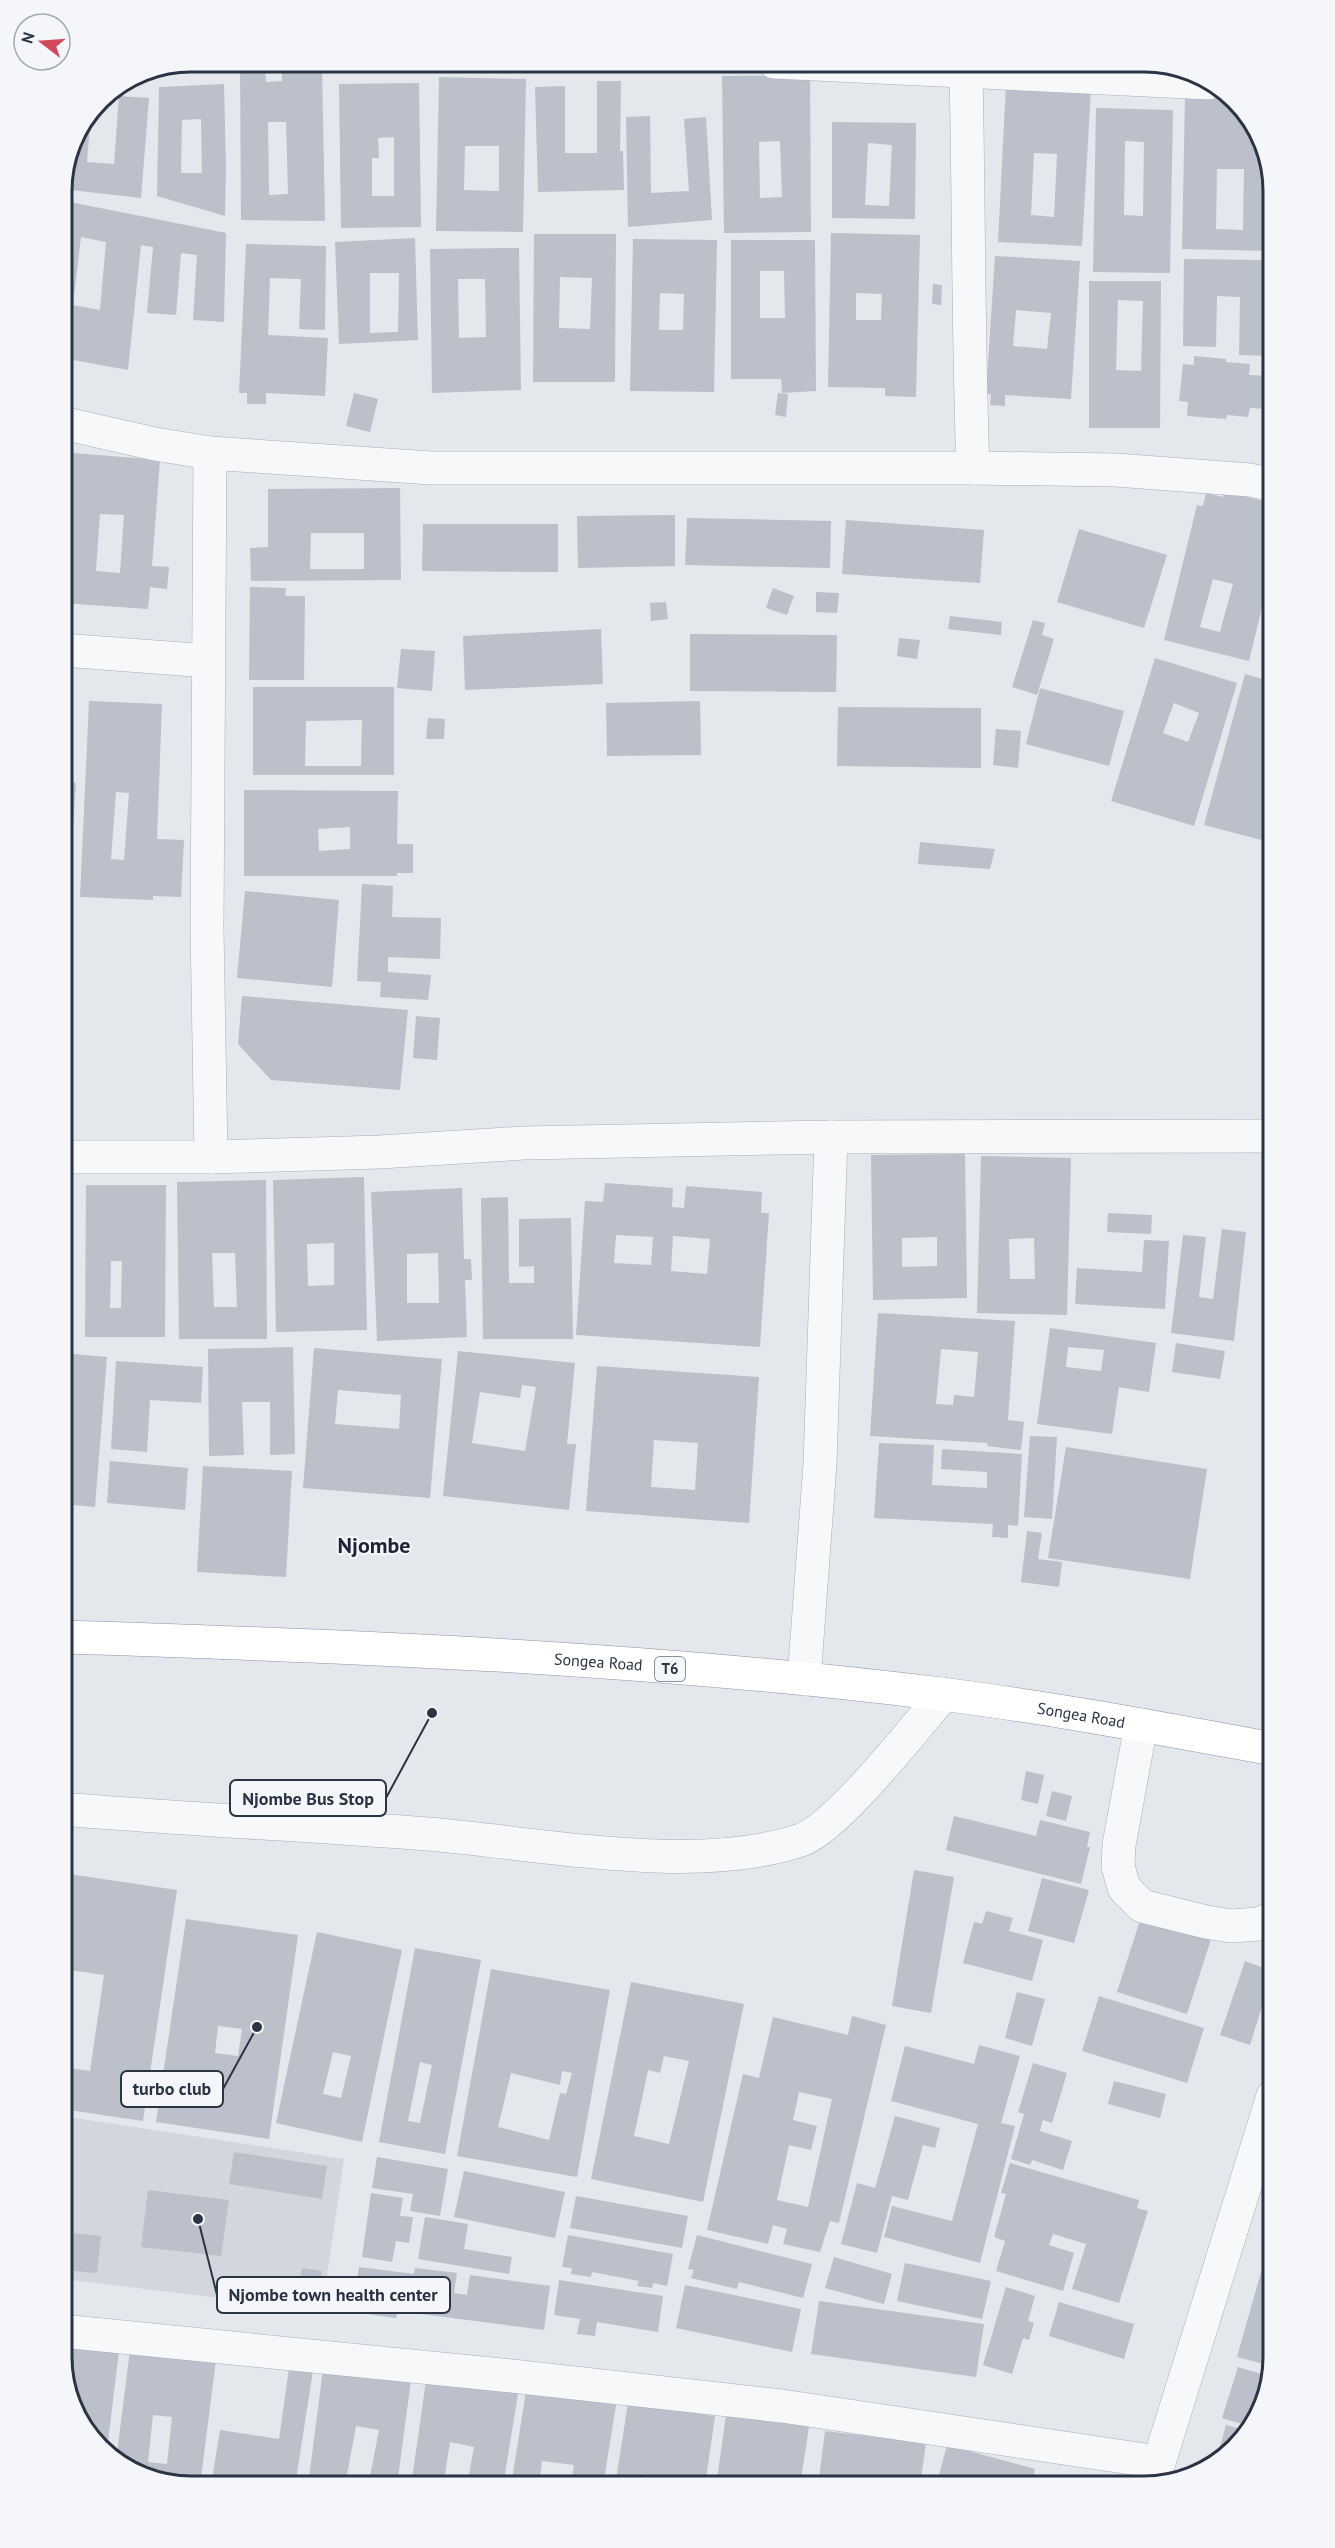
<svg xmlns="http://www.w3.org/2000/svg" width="1335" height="2548" font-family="'PT Sans',sans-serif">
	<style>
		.built { fill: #d2d6de }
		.building { fill: #bbc0ca; fill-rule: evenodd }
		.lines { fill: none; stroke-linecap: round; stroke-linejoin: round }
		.minor-casing { stroke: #a9aeb7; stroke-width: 34 }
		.highway-casing { stroke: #8b94a3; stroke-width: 34 }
		.minor { stroke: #f7f8fa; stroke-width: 33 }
		.highway { stroke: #fff; stroke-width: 33 }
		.labels { text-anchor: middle; stroke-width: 4.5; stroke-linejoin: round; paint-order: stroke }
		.shield { fill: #f4f6f9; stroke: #676e7b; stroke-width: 1.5 }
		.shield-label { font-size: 15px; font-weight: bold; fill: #2b3445 }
		.street-label { font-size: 16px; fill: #2b3445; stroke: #f4f6f9 }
		.district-label { font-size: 22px; font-weight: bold; fill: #1d2536; stroke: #f4f6f9 }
		.rim { fill: none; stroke: #2b3445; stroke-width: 3 }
		.leader { fill: none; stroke: #2b3445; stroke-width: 2 }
		.callout-dot { fill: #2b3445; stroke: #f4f6f9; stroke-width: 2 }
		.callout { fill: #f4f6f9; stroke: #2b3445; stroke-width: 2 }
		.callout-label { font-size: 18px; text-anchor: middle; font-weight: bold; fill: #2b3445 }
	</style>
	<rect width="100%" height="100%" fill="#e4e7ec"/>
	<polygon class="built" points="62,2116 344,2159 322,2310 62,2279"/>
	<g class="building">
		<path d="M240,65H265L266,82L282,81V66L322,65L325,221L241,220ZM268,122H286L288,194L269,195Z"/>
		<path d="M810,75L811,232L724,233L722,76ZM780,141L782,197L760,198L759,142Z"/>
		<path d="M439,77L526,79L523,232L436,231ZM465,146H499V191L464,190Z"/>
		<polygon points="597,81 621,81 620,151 623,151 624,190 538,192 535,87 565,86 565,153 597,153"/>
		<path d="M419,83L421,227L341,228L339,84ZM394,137V196H372V158H379L378,138Z"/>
		<path d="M224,84L226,167L225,216L157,196L159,87ZM201,119L202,173H181L182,120Z"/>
		<path d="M1006,84L1091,89L1082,246L998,242ZM1034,153L1057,154L1054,217L1031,215Z"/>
		<polygon points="119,96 149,98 141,198 62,189 72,141 91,112 87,162 114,164"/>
		<path d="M1185,96L1229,97L1263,141L1270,175L1269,251L1182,249ZM1217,169H1244L1243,230L1216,229Z"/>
		<path d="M1096,108L1173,110L1170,273L1093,272ZM1125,141L1144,142L1143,216L1124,215Z"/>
		<polygon points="650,116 651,193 689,191 684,119 706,117 712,220 628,227 626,117"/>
		<path d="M832,122L916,123L915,219L832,218ZM868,143L892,145L889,206L865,205Z"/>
		<path d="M65,201L226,233L224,322L193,320L197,255L181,253L176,315L147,313L153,247L141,245L128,370L62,358V227ZM81,237L106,242L100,310L73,305Z"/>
		<path d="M831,233L920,235L916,397L885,396V388L828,387ZM856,293L882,294L881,320H856Z"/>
		<path d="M534,234H616L615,382H533ZM560,277L592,278L590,329L559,328Z"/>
		<path d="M415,238L418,340L339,344L335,242ZM370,273H399L398,332L370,333Z"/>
		<path d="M633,239L717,240L714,392L630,391ZM660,293L684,294L683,330H659Z"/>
		<path d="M731,240H815L816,391L782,393L781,379H731ZM760,271H784L785,318H760Z"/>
		<polygon points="246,244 326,246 325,330 299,329 301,279 270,278 268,335 328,338 325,396 266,393 266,404 247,404 247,393 239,393"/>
		<path d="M519,248L521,390L432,393L430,249ZM458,279H485L486,337L459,338Z"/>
		<path d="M995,256L1080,261L1071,399L1005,395V406L990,405L991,394H986ZM1016,310L1051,313L1047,349L1013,346Z"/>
		<polygon points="1184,259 1264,260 1264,288 1271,288 1270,356 1239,355 1240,297 1217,296 1216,347 1183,346"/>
		<path d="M1089,281H1161L1160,428H1089ZM1118,300L1143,301L1141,371L1116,370Z"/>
		<polygon points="933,284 942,285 941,305 932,304"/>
		<polygon points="1194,356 1226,359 1226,362 1250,364 1249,375 1270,376 1267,409 1250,408 1248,417 1227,415 1226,419 1187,416 1188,402 1179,401 1183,364 1194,365"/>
		<polygon points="354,393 378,399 370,432 346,426"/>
		<polygon points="778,393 788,394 786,417 775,415"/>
		<path d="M73,453L160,460L152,566L169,567L167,589L150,587L148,609L62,603ZM100,514L124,515L120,573L96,571Z"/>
		<path d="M400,488L401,580L251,581L250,548L268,547V489ZM311,533H364V569H310Z"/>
		<path d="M1224,492L1273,503V562L1249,661L1164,640L1197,505L1203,506L1206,493L1223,497ZM1213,579L1233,584L1220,632L1200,627Z"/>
		<polygon points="675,515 675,566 578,568 577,516"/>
		<polygon points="687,518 831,521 830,568 685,565"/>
		<polygon points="846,520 984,530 980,583 842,574"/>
		<polygon points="423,524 558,524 558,572 422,571"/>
		<polygon points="1079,529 1167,555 1144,628 1057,602"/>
		<polygon points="250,587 286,588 285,596 305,596 304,680 249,680"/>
		<polygon points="773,588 794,596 787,615 766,608"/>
		<polygon points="816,592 839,593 837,613 816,612"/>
		<polygon points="666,602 668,619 651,621 650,603"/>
		<polygon points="950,616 1002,622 1001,635 948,629"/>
		<polygon points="1033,620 1045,623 1042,635 1054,639 1037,695 1012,687"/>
		<polygon points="1273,626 1273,667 1261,663"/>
		<polygon points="601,629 603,684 465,690 463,636"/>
		<polygon points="690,634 837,635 836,692 690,691"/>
		<polygon points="899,638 920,640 917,659 897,656"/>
		<polygon points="401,649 435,651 432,691 397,688"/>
		<path d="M1155,658L1237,683L1194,826L1111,801ZM1174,703L1199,713L1188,742L1163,733Z"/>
		<polygon points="1245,674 1273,682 1273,740 1268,762 1273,763 1273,843 1204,825"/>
		<path d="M253,687H394V775H253ZM362,720L361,766H305L306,721Z"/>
		<polygon points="1040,688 1124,711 1109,766 1026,744"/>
		<polygon points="62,695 72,696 67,775 62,775"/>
		<path d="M89,701L162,704L157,839L184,840L181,897L153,896V900L80,897ZM116,792L129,793L124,860L111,859Z"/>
		<polygon points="700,701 701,755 607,756 606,703"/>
		<polygon points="838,707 981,708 981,768 837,766"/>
		<polygon points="428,718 445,719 444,739 426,739"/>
		<polygon points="996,729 1021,731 1018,768 993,765"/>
		<polygon points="62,781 76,783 68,894 62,894"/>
		<path d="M244,790L398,791L397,844H413V873H397V876H244ZM350,827V849L319,851L318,829Z"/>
		<polygon points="920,842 995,849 990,869 918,864"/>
		<polygon points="362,884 393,886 392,917 441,918 440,959 388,957 388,972 431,975 428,1000 380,997 381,982 357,981"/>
		<polygon points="245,891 339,900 332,987 237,978"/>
		<polygon points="62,902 68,903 63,982 62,982"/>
		<polygon points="242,996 408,1010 400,1090 271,1080 238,1044"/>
		<polygon points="416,1016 440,1018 437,1060 413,1058"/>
		<path d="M965,1154L967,1298L873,1300L871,1155ZM937,1237V1266L902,1267V1238Z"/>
		<path d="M981,1156L1071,1158L1067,1315L977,1313ZM1034,1238L1035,1279H1010L1009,1239Z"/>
		<path d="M364,1177L367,1330L276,1332L273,1180ZM334,1243V1285L308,1286L307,1244Z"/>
		<path d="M266,1180L267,1339H179L177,1182ZM212,1253H235L237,1307H214Z"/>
		<path d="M605,1183L673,1188L672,1207L684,1208L686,1186L762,1192L761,1213H769L760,1347L576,1335L585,1201L603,1202ZM616,1235L653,1237L651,1265L614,1263ZM673,1236L710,1239L707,1274L671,1271Z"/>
		<path d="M86,1185H166L165,1337H85ZM111,1261H122L121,1308H110Z"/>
		<path d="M462,1188L464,1259H471L472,1280H465L467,1337L377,1341L371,1192ZM438,1253L439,1303H407V1254Z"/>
		<polygon points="62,1189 63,1189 73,1342 62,1342"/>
		<polygon points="508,1197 509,1283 534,1283 534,1266 519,1267 519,1219 571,1218 573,1339 483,1339 481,1198"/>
		<polygon points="1108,1213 1152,1215 1151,1234 1107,1232"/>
		<polygon points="1222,1229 1246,1232 1234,1341 1171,1333 1183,1235 1206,1237 1199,1297 1213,1299"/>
		<polygon points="1144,1240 1169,1241 1165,1309 1075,1304 1077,1268 1142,1272"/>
		<path d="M878,1313L1015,1321L1008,1420L1024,1422L1021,1450L987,1446L988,1443L870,1436ZM941,1349L978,1352L974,1397L954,1395L953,1405L936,1404Z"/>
		<path d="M1050,1328L1156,1343L1149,1392L1119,1387L1112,1434L1037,1424ZM1068,1347L1104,1350L1101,1371L1066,1367Z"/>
		<polygon points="1176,1343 1225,1351 1220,1379 1172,1372"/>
		<polygon points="293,1347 295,1454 270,1455 270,1402 242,1402 244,1455 209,1456 208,1349"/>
		<path d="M314,1348L442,1359L430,1498L303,1488ZM338,1390L401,1395L399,1429L335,1424Z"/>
		<path d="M458,1351L575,1363L567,1444H576L569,1510L443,1496ZM522,1385L536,1387L525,1451L472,1443L480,1392L520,1398Z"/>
		<polygon points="62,1353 107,1357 95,1507 62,1504 62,1440 70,1441 72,1406 62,1405"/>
		<polygon points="116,1361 203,1367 201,1403 150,1400 147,1452 111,1449"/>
		<path d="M597,1366L759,1377L749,1523L586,1511ZM654,1440L698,1443L695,1490L651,1487Z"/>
		<polygon points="1030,1436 1057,1437 1052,1519 1024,1517"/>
		<polygon points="879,1443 934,1445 932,1485 987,1488 987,1472 941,1469 942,1449 1022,1454 1018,1526 1008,1525 1008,1538 992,1537 993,1524 874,1518"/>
		<polygon points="1066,1447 1207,1469 1190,1579 1048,1558"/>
		<polygon points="110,1461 188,1468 185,1510 107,1503"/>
		<polygon points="203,1466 292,1471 286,1577 197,1572"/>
		<polygon points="1271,1516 1273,1517 1273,1549 1261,1545"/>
		<polygon points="1027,1531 1042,1533 1038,1559 1062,1562 1059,1587 1021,1582"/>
		<polygon points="1026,1771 1044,1775 1038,1804 1021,1800"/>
		<polygon points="1052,1791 1072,1796 1066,1821 1046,1816"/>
		<polygon points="954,1816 1036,1836 1040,1820 1090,1832 1087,1847 1090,1847 1081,1884 946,1850"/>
		<polygon points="914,1870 954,1877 931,2013 892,2006"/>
		<polygon points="62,1873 177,1890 143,2121 62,2109 62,2067 90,2071 104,1975 62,1969"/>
		<polygon points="1042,1878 1089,1890 1074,1943 1028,1931"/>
		<polygon points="986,1911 1013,1918 1009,1931 1043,1940 1032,1981 963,1963 974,1922 982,1924"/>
		<polygon points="1143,1911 1213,1933 1187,2014 1117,1992"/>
		<path d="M186,1919L298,1935L269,2139L156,2122ZM218,2026L242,2029L238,2056L215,2053Z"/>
		<path d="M317,1932L402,1950L362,2142L276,2123ZM333,2052L351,2056L341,2098L323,2094Z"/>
		<path d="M415,1948L481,1960L445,2154L379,2142ZM420,2062L432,2065L420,2123L408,2121Z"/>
		<polygon points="1245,1961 1273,1971 1250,2045 1220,2035"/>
		<path d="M491,1969L610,1990L577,2177L457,2156ZM562,2071L572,2073L566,2094L560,2093L549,2140L498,2127L511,2073L560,2085Z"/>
		<path d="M631,1982L744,2004L703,2202L591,2179ZM664,2056L689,2061L669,2144L634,2136L648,2070L660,2073Z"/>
		<polygon points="1017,1992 1045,1999 1032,2046 1005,2038"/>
		<polygon points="1099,1996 1204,2028 1187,2083 1082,2051"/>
		<path d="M852,2016L886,2025L839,2223L830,2221L820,2252L783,2244L787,2229L773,2225L768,2244L707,2230L743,2074L759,2078L773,2017L848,2035ZM799,2092L832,2099L808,2207L777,2200L789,2145L811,2150L817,2126L793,2120Z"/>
		<polygon points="979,2045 1020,2056 1001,2123 1015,2126 980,2263 884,2237 892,2206 952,2221 978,2124 891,2101 905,2046 974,2064"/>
		<polygon points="1033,2063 1067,2073 1052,2123 1043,2120 1040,2131 1072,2141 1063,2170 1032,2160 1030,2165 1011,2159 1024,2114 1018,2112"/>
		<polygon points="1114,2081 1166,2094 1160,2118 1108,2104"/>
		<polygon points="895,2116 940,2128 935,2148 923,2145 908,2200 892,2196 877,2253 841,2244 857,2183 875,2188"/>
		<polygon points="234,2152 327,2166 322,2199 229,2184"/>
		<polygon points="377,2157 448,2169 440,2216 410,2211 413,2194 372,2188"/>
		<polygon points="1010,2163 1139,2200 1137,2208 1148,2211 1119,2303 1072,2289 1086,2244 1053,2234 1049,2245 1074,2253 1063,2291 996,2271 1005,2241 994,2237 1006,2194 1001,2193"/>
		<polygon points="464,2171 565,2192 555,2238 454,2217"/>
		<polygon points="148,2190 229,2200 221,2256 141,2247"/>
		<polygon points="371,2193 403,2198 400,2216 413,2217 409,2243 396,2241 392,2262 362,2257"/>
		<polygon points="576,2196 688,2216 682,2248 570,2228"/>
		<polygon points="425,2217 468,2224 464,2249 512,2257 509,2274 418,2259"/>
		<polygon points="62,2232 101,2236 97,2273 62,2270"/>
		<polygon points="568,2235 673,2254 667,2286 653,2283 652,2288 637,2286 639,2281 592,2272 591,2277 571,2274 572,2268 562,2267"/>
		<polygon points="697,2235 812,2264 803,2298 739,2282 737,2289 691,2278 694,2270 688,2269"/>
		<polygon points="834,2257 892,2274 884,2304 825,2288"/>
		<polygon points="1265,2258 1273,2260 1273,2357 1271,2366 1237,2357"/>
		<polygon points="905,2263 991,2281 982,2319 897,2301"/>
		<polygon points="359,2267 414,2274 415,2268 457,2273 454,2293 467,2295 470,2275 550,2286 544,2330 398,2311 396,2318 353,2312"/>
		<polygon points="302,2268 322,2271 318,2296 298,2293"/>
		<polygon points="559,2280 663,2296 658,2332 597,2322 595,2336 577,2334 580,2319 554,2315"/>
		<polygon points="685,2285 801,2309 792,2352 676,2328"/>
		<polygon points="1006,2287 1035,2296 1028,2321 1034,2323 1029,2340 1023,2338 1012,2374 983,2365"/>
		<polygon points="819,2301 984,2324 976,2377 811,2354"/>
		<polygon points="1059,2302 1134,2324 1124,2359 1049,2336"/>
		<polygon points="62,2344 119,2351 107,2450 76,2412 77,2408 72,2407"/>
		<path d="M130,2350L216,2360L200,2486H183L119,2464L116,2461ZM153,2415L172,2417L167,2464L148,2462Z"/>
		<polygon points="290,2361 314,2364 295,2486 211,2486 220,2430 279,2439"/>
		<polygon points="1238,2367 1268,2376 1252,2427 1222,2418"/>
		<polygon points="323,2369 411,2380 397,2486 368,2486 379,2430 356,2426 345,2486 308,2486"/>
		<path d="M427,2374L519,2388L503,2486H411ZM450,2442L474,2447L467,2485L444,2481Z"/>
		<polygon points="526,2391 616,2405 603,2486 571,2486 574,2465 542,2461 539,2486 511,2486"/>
		<polygon points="628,2403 715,2416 705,2486 671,2486 672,2478 645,2474 643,2486 615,2486"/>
		<polygon points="727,2408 810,2420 800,2486 716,2486"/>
		<polygon points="1226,2425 1249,2431 1217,2457"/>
		<polygon points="825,2431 926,2443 920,2486 818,2486"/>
		<polygon points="947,2445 1035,2469 1031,2486 936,2486"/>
	</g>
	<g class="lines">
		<g class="minor-casing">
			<g id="minor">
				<polyline points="774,62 1209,83"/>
				<path d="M966,73C969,204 968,336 973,468"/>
				<polyline points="62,423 155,444 210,453 431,468 973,468 1116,470 1250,480 1273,485"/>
				<polyline points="210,453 207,928 211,1157"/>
				<polyline points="62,650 208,661"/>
				<polyline points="62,1157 211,1157 380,1152 524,1143 831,1137 1273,1136"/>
				<polyline points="804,1679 820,1464 831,1137"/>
				<polyline points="1141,1725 1119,1845 1118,1866 1124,1888 1142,1906 1206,1922 1231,1926 1259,1924 1273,1918"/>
				<path d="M62,1809C183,1819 306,1825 428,1834C539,1843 695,1876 801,1840C838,1827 915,1727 944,1694"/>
				<polyline points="62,2331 521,2377 782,2406 1158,2462"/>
				<polyline points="1152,2485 1273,2096"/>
			</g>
		</g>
		<g class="highway-casing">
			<g id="highway">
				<path id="s1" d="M62,1637C355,1646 650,1658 941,1694C1053,1708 1163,1729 1273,1749"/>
			</g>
		</g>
		<use href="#minor" class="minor"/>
		<use href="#highway" class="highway"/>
	</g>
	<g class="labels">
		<rect class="shield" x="655" y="1657" width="30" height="24" rx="4.5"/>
		<g class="shield-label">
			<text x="670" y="1674">T6</text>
		</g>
		<g class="street-label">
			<text dy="6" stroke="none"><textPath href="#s1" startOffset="537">Songea Road</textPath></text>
			<text dy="6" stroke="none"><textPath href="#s1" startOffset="1023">Songea Road</textPath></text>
		</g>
		<g class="district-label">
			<text x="374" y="1553">Njombe</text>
		</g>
	</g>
	<path d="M0 0H1335V2548H0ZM191 72H1144A119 119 0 0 1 1263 191V2357A119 119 0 0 1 1144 2476H191A119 119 0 0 1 72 2357V191A119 119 0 0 1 191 72Z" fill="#f4f6f9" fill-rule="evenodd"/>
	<path class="rim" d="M191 72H1144A119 119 0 0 1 1263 191V2357A119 119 0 0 1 1144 2476H191A119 119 0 0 1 72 2357V191A119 119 0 0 1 191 72Z"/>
	<path class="leader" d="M432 1713L386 1798M257 2027L223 2089M198 2219L217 2295"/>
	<g class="callout-dot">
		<circle cx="432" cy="1713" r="6"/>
		<circle cx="257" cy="2027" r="6"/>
		<circle cx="198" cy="2219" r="6"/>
	</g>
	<g class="callout">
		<rect x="230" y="1780" width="156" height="36" rx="6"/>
		<rect x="121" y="2071" width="102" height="36" rx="6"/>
		<rect x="217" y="2277" width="233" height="36" rx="6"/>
	</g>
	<g class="callout-label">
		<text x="308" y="1805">Njombe Bus Stop</text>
		<text x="172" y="2095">turbo club</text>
		<text x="333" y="2301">Njombe town health center</text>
	</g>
	<g transform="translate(42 42) rotate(287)"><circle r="28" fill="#f4f6f9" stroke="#a4a8b1" stroke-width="1.5"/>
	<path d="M0-4.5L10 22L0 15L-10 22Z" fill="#d1495b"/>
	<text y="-9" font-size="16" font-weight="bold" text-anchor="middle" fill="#2b3445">N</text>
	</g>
</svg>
